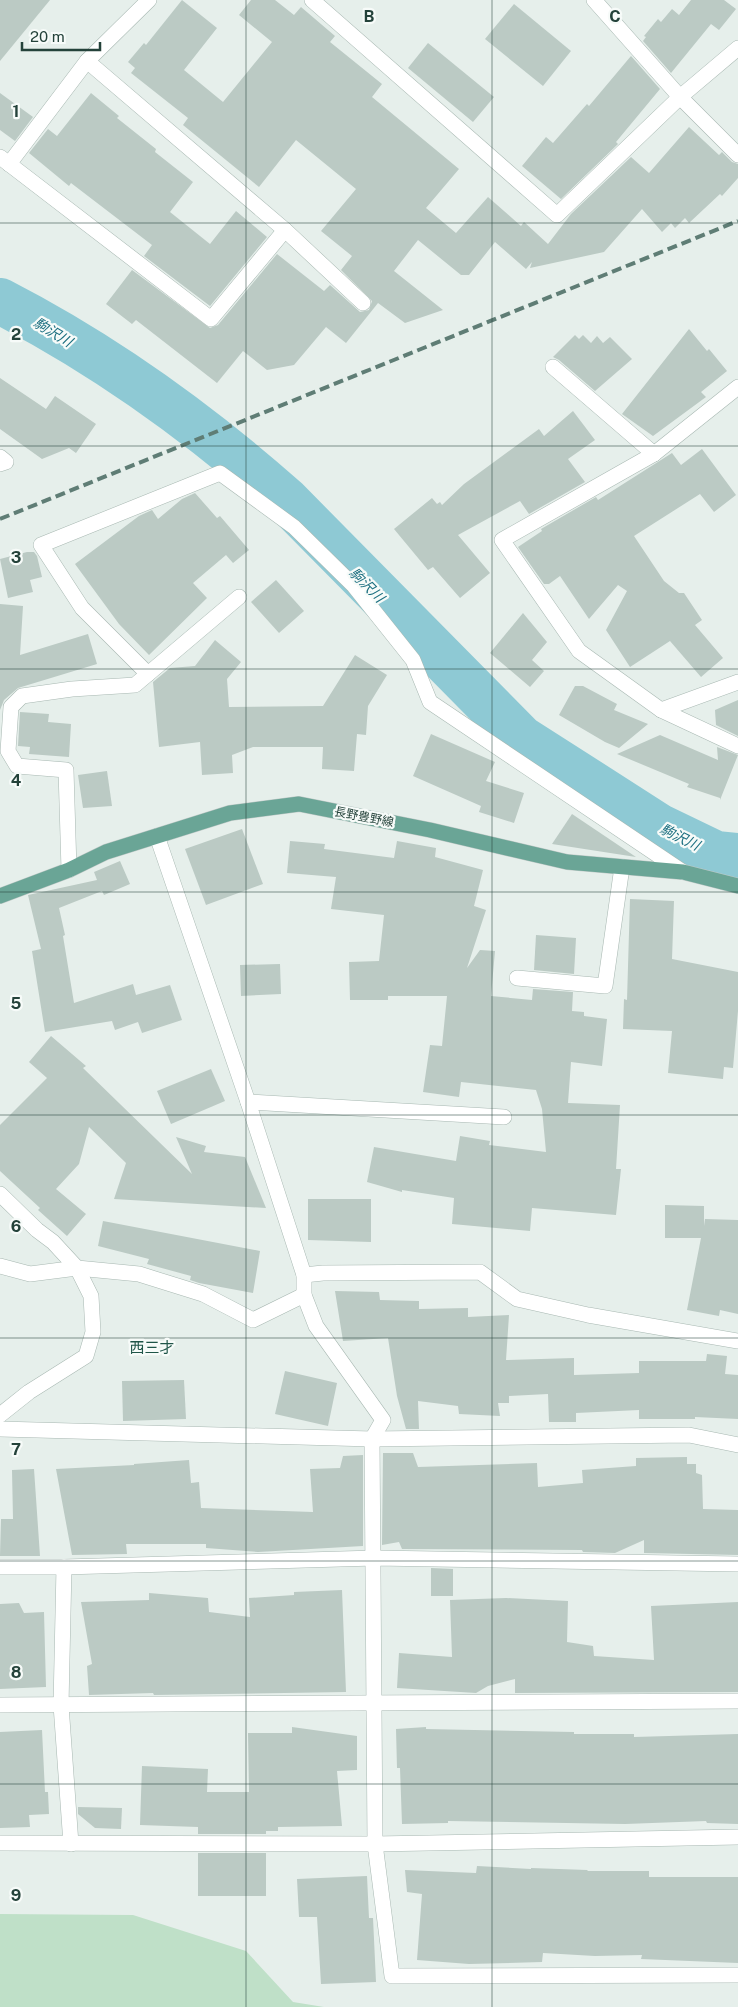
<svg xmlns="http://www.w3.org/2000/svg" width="738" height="2007" font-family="'Public Sans','Noto Sans JP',sans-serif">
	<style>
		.green { fill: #bfe0c8 }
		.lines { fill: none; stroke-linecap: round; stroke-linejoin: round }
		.river { stroke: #8ec9d4; stroke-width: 46 }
		.building { fill: #bbcac4 }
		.minor-casing { stroke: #a8b8b2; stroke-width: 16 }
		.major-casing { stroke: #c2cac8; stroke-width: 16 }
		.minor { stroke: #fff; stroke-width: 15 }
		.major { stroke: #6aa596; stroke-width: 15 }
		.rail { stroke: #5f7d75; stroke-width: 4; stroke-dasharray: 10 5; stroke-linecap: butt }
		.grid { fill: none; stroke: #24423a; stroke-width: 1; stroke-opacity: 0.55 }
		.labels { text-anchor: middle; stroke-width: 4.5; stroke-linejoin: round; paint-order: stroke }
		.street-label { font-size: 12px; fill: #24423a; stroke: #f7fbf9 }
		.water-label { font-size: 14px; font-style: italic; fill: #1c6f80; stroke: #f7fbf9 }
		.quarter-label { font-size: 15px; fill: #1f5548; stroke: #f7fbf9 }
		.grid-label { font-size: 16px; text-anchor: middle; font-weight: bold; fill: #24423a; stroke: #f7fbf9; stroke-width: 4.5; stroke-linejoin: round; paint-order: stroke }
	</style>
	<rect width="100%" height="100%" fill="#e6efeb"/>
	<polygon class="green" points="0,1914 133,1915 246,1951 293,2002 324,2007 0,2007"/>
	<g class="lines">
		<path class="river" d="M0,301C103,354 199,423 286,500L521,738L660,827L716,854L738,856"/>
	</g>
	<g class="building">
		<polygon points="0,0 50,0 0,61"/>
		<polygon points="182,0 217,28 184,70 223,102 272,42 239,15 251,0 275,0 294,15 301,7 335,36 330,42 382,84 372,97 459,169 426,208 456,233 488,197 521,226 524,222 548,244 571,214 631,157 649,173 689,127 719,155 722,152 732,162 738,164 738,178 722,196 720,194 689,223 685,218 675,228 671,223 662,232 642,209 604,252 530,268 532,262 526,269 495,242 469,275 461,275 418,240 394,271 443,310 405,323 378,303 346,343 326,327 294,365 267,370 243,351 217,383 136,320 132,324 106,304 132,270 210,328 218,325 277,254 324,291 330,285 360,312 369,310 372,301 341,270 352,256 321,231 356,189 296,140 259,187 183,125 188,118 131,73 135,68 128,62 144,43 146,45"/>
		<polygon points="691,0 724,0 736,9 719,30 711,24 671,73 643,41 646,37 644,36 658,19 661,22 672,9 679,15"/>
		<polygon points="514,4 571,51 543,86 485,39"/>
		<polygon points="428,43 494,97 473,122 408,68"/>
		<polygon points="631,56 660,89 616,142 618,144 561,199 522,166 546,137 553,143 587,104 589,106"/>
		<polygon points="0,93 33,117 15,141 0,130"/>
		<polygon points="91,93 119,116 117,118 156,149 155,152 193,182 170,212 210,244 236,211 267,237 210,306 144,256 152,245 71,183 69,186 29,153 48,129 57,136"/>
		<polygon points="689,329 707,351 709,349 727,371 701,392 706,397 653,436 622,414"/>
		<polygon points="575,335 579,339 583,335 591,343 597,336 603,343 610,337 632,359 595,391 559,360 553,357"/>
		<polygon points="0,378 46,409 55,396 96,424 76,453 69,448 42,459 0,429"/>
		<polygon points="573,411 595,440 568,459 585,482 529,514 520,501 458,535 490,573 460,598 433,567 428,570 394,529 432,498 437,504 440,502 442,505 464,484 539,429 544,436"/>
		<polygon points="702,449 736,495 714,512 700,494 634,536 664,581 679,593 684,593 702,620 695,625 723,658 701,677 670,641 630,667 606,630 627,591 618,585 589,619 560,576 549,584 544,584 518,547 542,531 541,529 596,497 598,500 672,453 681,465"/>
		<polygon points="195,493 217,518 220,516 249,550 233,563 226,555 193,583 207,598 149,655 119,624 75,564 139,516 152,510 158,519 182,499"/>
		<polygon points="27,552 34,552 37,556 42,577 30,580 33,592 8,598 0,559"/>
		<polygon points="276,580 304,611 279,633 251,602"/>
		<polygon points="0,604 23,606 20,655 88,634 97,664 18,688 4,700 0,710"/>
		<polygon points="523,613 547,642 532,660 544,671 530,687 490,653"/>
		<polygon points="215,640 241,662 227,679 229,707 323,706 355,655 387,675 368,706 366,735 357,734 354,771 322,769 323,747 253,747 232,755 233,773 202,775 200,742 159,747 153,682 170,668 195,666"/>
		<polygon points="575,686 583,686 617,704 614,710 648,724 619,748 605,742 559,715"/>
		<polygon points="738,700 738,736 716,725 715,710"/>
		<polygon points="20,712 49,714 48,722 71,724 69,757 29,754 30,747 18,746"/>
		<polygon points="431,734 495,762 486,781 524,793 514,823 479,812 481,806 413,776"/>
		<polygon points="660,735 718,760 717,747 738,755 720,800 720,798 687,787 689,784 617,754"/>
		<polygon points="107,771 112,806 83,808 78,775"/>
		<polygon points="572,814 636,857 552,844"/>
		<polygon points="242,829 263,884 206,905 185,849"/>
		<polygon points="290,841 325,844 324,849 394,858 397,841 436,848 435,857 483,870 474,906 486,910 467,968 480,950 495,951 491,996 532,1000 533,989 573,992 572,1011 584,1012 584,1016 607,1019 602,1066 571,1062 568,1103 620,1105 616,1169 621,1169 616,1215 532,1208 530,1231 452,1224 454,1198 402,1190 402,1192 367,1182 374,1147 456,1161 460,1136 490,1141 489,1145 546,1152 542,1109 536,1090 461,1082 459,1097 423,1092 430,1045 442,1046 447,996 388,996 388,1000 350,1000 349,962 379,961 384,915 331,909 336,877 287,873"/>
		<polygon points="120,861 130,884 104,895 102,891 59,908 65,935 63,936 74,1003 133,984 136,995 170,985 182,1020 142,1033 138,1022 115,1030 112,1021 45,1032 32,951 41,949 28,895 97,880 94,872"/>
		<polygon points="630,899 674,901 672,959 738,972 738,1011 733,1068 724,1067 723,1079 668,1073 672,1031 623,1029 624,999 627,1000"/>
		<polygon points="536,935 576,938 574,974 534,970"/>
		<polygon points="280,964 281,994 241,996 240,965"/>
		<polygon points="51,1036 86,1066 83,1068 192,1174 176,1137 206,1146 204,1152 245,1157 266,1208 114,1199 126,1163 89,1127 79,1164 56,1189 86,1214 67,1236 38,1210 40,1208 0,1171 0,1125 47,1078 29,1062"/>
		<polygon points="211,1069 225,1101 171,1124 157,1091"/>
		<polygon points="308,1199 371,1199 371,1242 308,1240"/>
		<polygon points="665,1205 704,1206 704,1226 705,1219 738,1220 738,1314 720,1310 719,1316 687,1310 701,1238 665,1238"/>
		<polygon points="103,1221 260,1251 253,1293 199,1283 190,1280 191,1276 147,1264 149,1259 98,1246"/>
		<polygon points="335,1291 379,1292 380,1300 419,1301 419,1309 468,1308 468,1317 509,1315 506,1360 574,1358 574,1375 639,1373 639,1361 706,1361 707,1354 727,1356 725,1374 738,1375 738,1419 695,1417 695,1419 639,1419 639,1410 576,1413 576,1422 549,1422 548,1394 509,1396 509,1403 498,1403 500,1416 459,1414 458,1406 418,1401 419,1429 406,1429 397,1396 388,1338 343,1341"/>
		<polygon points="285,1371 337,1383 328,1426 275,1414"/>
		<polygon points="184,1380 186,1419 123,1421 122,1381"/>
		<polygon points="383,1453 413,1453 418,1467 537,1463 538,1487 583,1483 582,1470 636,1466 636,1458 687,1457 687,1464 696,1464 696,1473 702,1475 703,1509 738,1510 738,1555 644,1553 644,1540 615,1553 583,1552 582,1550 402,1549 399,1542 382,1545"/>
		<polygon points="363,1455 363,1546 258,1552 206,1548 206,1544 126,1544 127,1554 72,1555 56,1469 134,1465 134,1464 189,1460 191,1483 199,1482 201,1508 313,1512 310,1469 340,1468 343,1456"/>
		<polygon points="34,1469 40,1556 0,1556 1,1519 13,1519 12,1470"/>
		<polygon points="431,1568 453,1569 453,1596 431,1596"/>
		<polygon points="342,1590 346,1692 154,1695 153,1693 89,1695 87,1666 92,1664 81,1602 149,1600 149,1593 208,1598 209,1612 250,1617 249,1598 294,1595 294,1592"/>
		<polygon points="506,1598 568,1601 567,1642 593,1646 594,1656 654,1660 651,1606 738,1602 738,1692 515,1693 515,1679 488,1686 476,1693 397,1688 399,1653 452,1657 450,1600"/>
		<polygon points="19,1603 24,1613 44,1612 46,1687 0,1689 0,1604"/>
		<polygon points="292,1727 357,1736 357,1770 337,1771 342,1826 278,1827 278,1831 266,1831 266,1834 198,1834 198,1827 140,1825 142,1766 208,1769 207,1792 249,1792 248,1733 292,1733"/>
		<polygon points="426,1727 426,1729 574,1732 574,1734 634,1734 634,1737 738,1734 738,1824 707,1823 706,1821 625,1824 448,1821 448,1823 402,1824 400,1768 397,1768 396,1729"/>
		<polygon points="42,1730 45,1792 48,1792 49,1814 29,1815 30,1827 0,1828 0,1732"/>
		<polygon points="78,1807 122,1808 121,1829 95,1828 78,1814"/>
		<rect x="198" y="1853" width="68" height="43"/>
		<polygon points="477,1866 531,1869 531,1868 587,1870 588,1871 649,1871 649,1877 738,1877 738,1963 641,1959 642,1955 595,1956 543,1953 542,1962 469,1964 417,1960 422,1894 407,1892 405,1870 476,1873"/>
		<polygon points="367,1876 369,1918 373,1918 376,1982 321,1984 317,1917 299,1917 297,1879"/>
	</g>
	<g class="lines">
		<g class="minor-casing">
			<g id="minor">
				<polyline points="312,0 557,215 680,97 738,48"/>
				<polyline points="594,0 680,97 738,155"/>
				<polyline points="87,61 285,230 363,303"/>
				<polyline points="0,157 211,319 285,230"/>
				<polyline points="9,164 87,61 149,0"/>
				<polyline points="553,367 654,454"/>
				<polyline points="738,387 654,454 502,540 579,651 661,710 738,682"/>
				<polyline points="0,457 6,462 0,464"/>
				<polyline points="148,674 82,608 41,545 220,473 294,527 354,586 413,660 430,702 683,872"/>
				<polyline points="661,710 738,746"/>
				<polyline points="157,836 248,1102 304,1275 304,1295 316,1326 383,1420 372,1439 375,1844 392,1976 738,1975"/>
				<polyline points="69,870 66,770 17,766 8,751 11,707 22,696 72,689 135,685 239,597"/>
				<polyline points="517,978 605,986 622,867"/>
				<polyline points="248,1102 504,1117"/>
				<polyline points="0,1194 37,1230 53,1242 77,1268 91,1296 93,1332 86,1356 29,1392 0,1415"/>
				<polyline points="0,1266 30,1274 77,1268 139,1274 203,1294 253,1320 304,1295"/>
				<polyline points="304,1275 323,1273 480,1272 517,1299 588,1315 738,1341"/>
				<polyline points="0,1429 372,1439 689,1435 738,1445"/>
				<polyline points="0,1567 64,1567 375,1558 738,1564"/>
				<polyline points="64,1567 61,1705 71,1844"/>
				<polyline points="0,1705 738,1701"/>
				<polyline points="0,1843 375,1844 738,1837"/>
			</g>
		</g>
		<g class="major-casing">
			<polyline id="major" points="0,896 69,870 106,852 230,813 299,804 430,830 567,862 683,872 738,886"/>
		</g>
		<use href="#minor" class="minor"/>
		<use href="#major" class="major"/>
		<polyline class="rail" points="0,519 738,221"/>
	</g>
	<path class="grid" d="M246,0V2007M492,0V2007M0,223H738M0,446H738M0,669H738M0,892H738M0,1115H738M0,1338H738M0,1561H738M0,1784H738"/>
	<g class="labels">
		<g class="street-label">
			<text transform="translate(364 817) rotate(11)" y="4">長野豊野線</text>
		</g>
		<g class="water-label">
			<text transform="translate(53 332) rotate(31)" y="5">駒沢川</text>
			<text transform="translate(367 585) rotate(45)" y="5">駒沢川</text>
			<text transform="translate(680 837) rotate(26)" y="5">駒沢川</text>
		</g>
		<g class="quarter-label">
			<text x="152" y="1353">西三才</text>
		</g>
	</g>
	<g class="grid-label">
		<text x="369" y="22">B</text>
		<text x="615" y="22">C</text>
		<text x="16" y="117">1</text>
		<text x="16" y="340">2</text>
		<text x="16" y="563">3</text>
		<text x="16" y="786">4</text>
		<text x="16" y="1009">5</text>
		<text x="16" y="1232">6</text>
		<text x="16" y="1455">7</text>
		<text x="16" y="1678">8</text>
		<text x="16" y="1901">9</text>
	</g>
	<path d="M22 42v8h78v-8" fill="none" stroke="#24423a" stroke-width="2.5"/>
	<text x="30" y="42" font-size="15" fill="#24423a" stroke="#f7fbf9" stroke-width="4" paint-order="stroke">20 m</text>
</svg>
